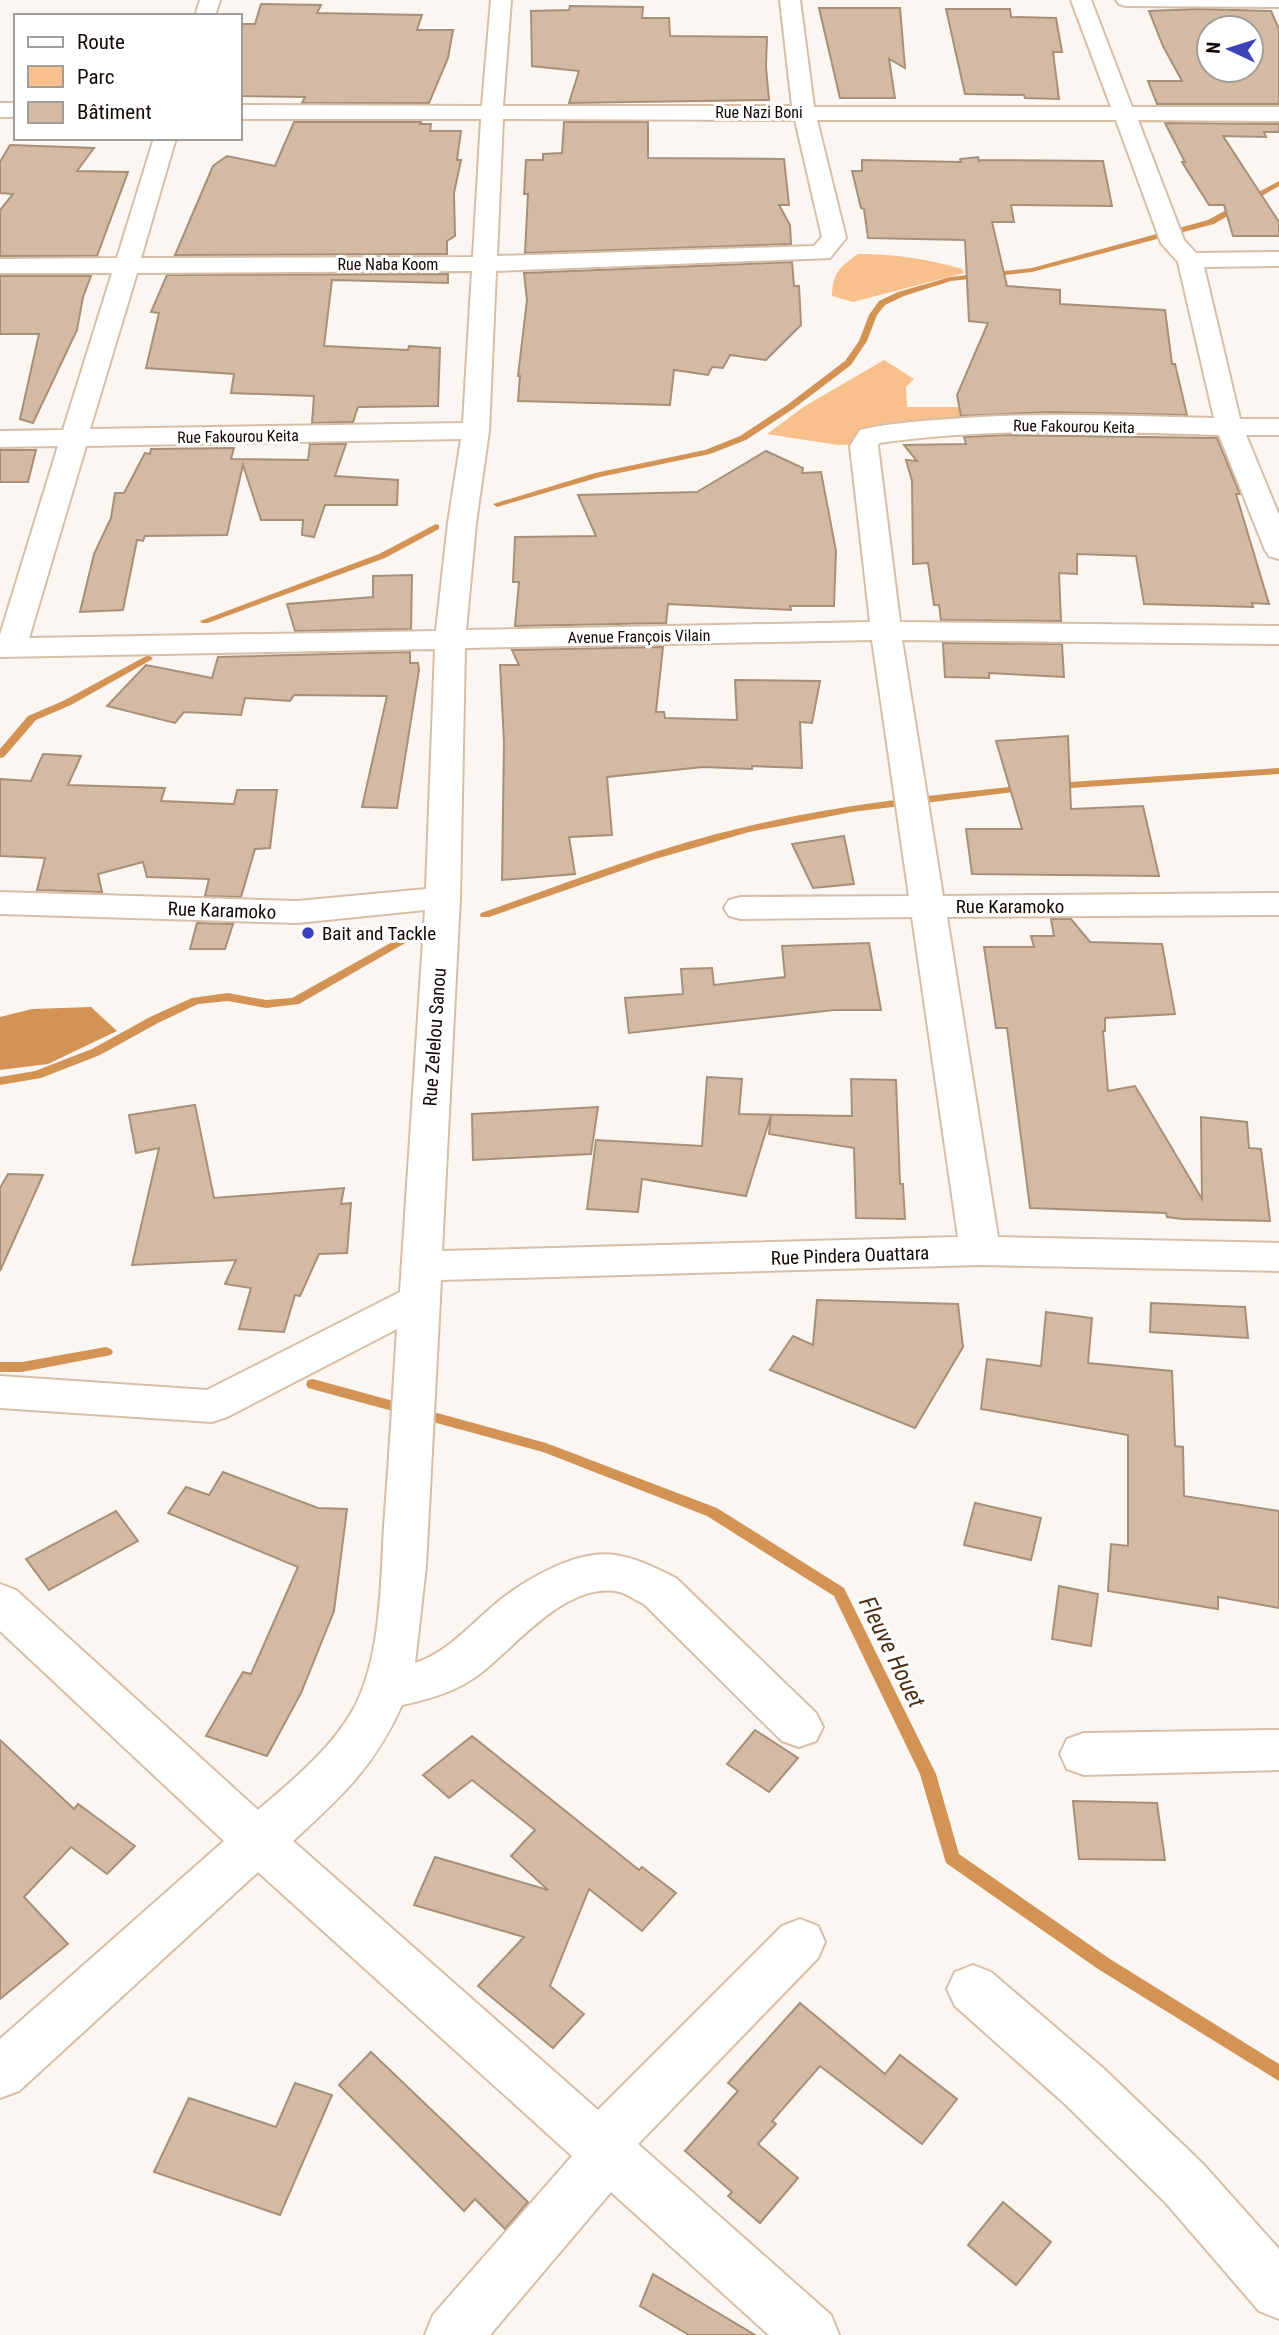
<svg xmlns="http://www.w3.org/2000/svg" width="1279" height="2335" font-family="'Roboto Condensed',sans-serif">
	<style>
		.green { fill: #f8c08c }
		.water { fill: #d39355 }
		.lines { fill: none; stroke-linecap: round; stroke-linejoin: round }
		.stream { fill: #d39355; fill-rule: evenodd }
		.building { fill: #d4baa2; stroke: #a88f78; stroke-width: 2; fill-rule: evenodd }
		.minor-casing { stroke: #d8bea6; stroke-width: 4 }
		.minor { fill: #fff; fill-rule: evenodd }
		.poi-dot { fill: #3c42b7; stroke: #fff; stroke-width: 2.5 }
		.labels { text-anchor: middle; stroke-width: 6; stroke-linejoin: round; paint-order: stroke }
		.far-street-label { font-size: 16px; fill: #120a03; stroke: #fff }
		.street-label { font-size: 19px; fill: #120a03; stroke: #fff }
		.poi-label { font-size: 19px; fill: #120a03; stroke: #fff; text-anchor: start }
		.near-water-label { font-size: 24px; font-style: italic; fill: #4c3116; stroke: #fff }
	</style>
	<rect width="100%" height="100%" fill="#fbf6f1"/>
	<g class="green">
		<path d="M858,254C893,254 929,259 962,269L964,273L853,302L832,296C833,272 839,268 858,254Z"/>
		<polygon points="884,360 914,379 906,387 907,407 987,407 1000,429 958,435 899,436 869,444 838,445 767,434 805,406"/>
	</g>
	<polygon class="water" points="91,1007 117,1031 48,1064 0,1070 0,1017 32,1009"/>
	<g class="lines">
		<g class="stream">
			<polygon points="1279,181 1279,186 1214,224 1032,272 951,281 904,296 885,305 877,315 867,341 851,365 793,409 746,440 710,454 600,477 497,507 493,504 595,473 705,450 740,436 787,405 845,361 859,341 869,315 879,301 898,292 950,277 1032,268 1208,220"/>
			<polygon points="436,524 439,525 439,529 385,558 208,623 202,623 200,621 379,554"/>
			<polygon points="148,655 153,658 151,660 71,705 36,720 4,757 0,758 0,749 28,716 63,701"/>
			<polygon points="1279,768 1279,774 1056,789 1051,786 1056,783"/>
			<path d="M1027,785L1032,788L1031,790L852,812L749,832L652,860L489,917H481L480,915L481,913C570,882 657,847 749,826C840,804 934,795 1027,785Z"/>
			<polygon points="403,936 409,940 407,942 299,1004 266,1008 228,1001 198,1004 158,1023 100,1055 41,1078 0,1085 0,1077 35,1071 92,1049 150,1017 192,998 228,993 266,1000 292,998"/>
			<polygon points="106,1347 111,1349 113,1352 111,1355 22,1372 0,1372 0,1362 22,1362"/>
			<polygon points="313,1379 546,1443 717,1508 844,1588 936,1774 959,1854 1110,1959 1279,2064 1279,2081 1098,1969 946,1863 920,1774 834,1596 707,1516 543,1452 308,1388 306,1384 308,1380"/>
		</g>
	</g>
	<g class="building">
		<polygon points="261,4 321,5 317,13 422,15 417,30 453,30 448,58 429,103 302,103 305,97 240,96 240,24 255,24"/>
		<polygon points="570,6 643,7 642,18 669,18 670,36 767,37 766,67 769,100 569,103 579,71 532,66 531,11 569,10"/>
		<polygon points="819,8 900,8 905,68 889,59 895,98 840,98"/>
		<polygon points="946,9 1010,9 1011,17 1056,18 1062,52 1053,52 1059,99 1025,98 1024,95 965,94"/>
		<path d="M1197,9L1271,11L1279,29V104H1157L1148,81H1182L1163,46L1149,11ZM1209,28H1251V70H1209Z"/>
		<polygon points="294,122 421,122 420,124 431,124 430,131 461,131 457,160 461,160 454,193 455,236 447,241 447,254 175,255 213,166 227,156 275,166"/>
		<polygon points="564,122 648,122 648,158 784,159 789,205 779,205 790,225 791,244 525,253 528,194 524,194 526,160 543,160 543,154 562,153"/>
		<polygon points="1165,123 1279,124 1279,132 1264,132 1266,137 1223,136 1279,222 1279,236 1233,236 1224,205 1209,205 1182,162 1185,162"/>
		<polygon points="10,145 94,148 77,171 128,172 97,256 0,256 0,210 13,194 0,193 0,162"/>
		<polygon points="978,157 979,162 979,160 1103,161 1112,206 1011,205 1014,222 992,222 1007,286 1060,290 1060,304 1165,310 1172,364 1175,364 1187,415 1049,412 961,416 957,395 988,323 969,321 965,240 868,238 864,209 861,208 852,171 862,171 862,160 961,162 960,159"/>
		<polygon points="792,262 794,286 799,286 801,325 766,360 730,355 723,368 712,367 708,375 674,370 670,405 518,401 520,376 518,376 527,300 524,273"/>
		<polygon points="448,274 448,283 332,280 324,346 408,350 409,346 440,348 438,406 358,407 353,422 312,423 314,396 231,393 234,374 146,368 159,313 151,312 167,275"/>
		<polygon points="0,276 91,276 83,297 77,330 33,423 20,419 39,334 0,334"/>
		<polygon points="1006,435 1217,438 1240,494 1236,494 1269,604 1252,603 1253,607 1144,604 1136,556 1077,554 1077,574 1059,573 1061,621 941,620 939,605 934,605 928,563 913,564 912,481 906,460 917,461 904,445 966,444 964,437"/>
		<polygon points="310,444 346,444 335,476 398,480 397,505 325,505 314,537 302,535 303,520 261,520 243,465 227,535 145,536 143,541 137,540 123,610 80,612 94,554 111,518 115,493 124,493 145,453 150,454 151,449 234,448 231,459 308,460"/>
		<polygon points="0,450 36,450 28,482 0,482"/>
		<polygon points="766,451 803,468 802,473 821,472 836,551 834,606 790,606 791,610 668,604 666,623 515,626 519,582 513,582 515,537 596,536 578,495 697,492"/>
		<polygon points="412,575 411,629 295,631 287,604 373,597 373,576"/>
		<polygon points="943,643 1062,644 1064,677 989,673 989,678 945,677"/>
		<polygon points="663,647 656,712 664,712 665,718 737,720 735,680 820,681 812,723 800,722 802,768 752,766 752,769 703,767 607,777 612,835 569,837 575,874 502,880 504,742 500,665 519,665 512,650"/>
		<polygon points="410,652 410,663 418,663 419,670 397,808 362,807 387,696 294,695 290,701 245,698 241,715 184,712 175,723 107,706 146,665 212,678 218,657"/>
		<polygon points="1068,736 1071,809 1143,806 1159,876 972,874 966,829 1022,829 996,741"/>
		<polygon points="43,754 81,756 68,785 165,788 161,801 234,804 237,790 277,790 270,848 255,849 241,897 205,896 209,879 147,877 143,862 98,874 102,892 37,890 45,858 0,856 0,779 31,781"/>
		<polygon points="844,836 854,884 813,888 792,844"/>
		<polygon points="1051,919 1071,919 1090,942 1162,944 1175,1014 1105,1018 1105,1031 1103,1031 1108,1091 1135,1086 1202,1199 1201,1117 1247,1122 1249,1148 1261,1149 1270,1221 1182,1219 1167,1217 1166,1213 1030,1208 1007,1028 996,1028 984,947 1034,947 1031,936 1054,936"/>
		<polygon points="197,923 233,924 225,949 190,949"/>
		<polygon points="869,943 881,1010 834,1010 629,1033 625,998 683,994 681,969 712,968 714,985 785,977 782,946"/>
		<polygon points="707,1077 742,1079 739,1114 852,1116 851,1079 896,1080 900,1184 903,1184 905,1219 856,1218 854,1148 769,1134 771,1115 746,1196 642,1179 638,1212 587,1209 596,1140 702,1146"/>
		<polygon points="195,1105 214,1198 344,1188 341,1204 351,1203 347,1253 319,1254 300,1296 295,1295 284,1332 239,1329 251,1288 225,1284 236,1260 132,1265 159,1148 136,1153 129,1115"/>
		<polygon points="598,1107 591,1154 473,1160 472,1114"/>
		<polygon points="8,1174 43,1175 0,1271 0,1188"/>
		<polygon points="817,1300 958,1304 963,1347 915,1428 770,1370 793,1336 813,1345"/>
		<polygon points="1151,1303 1245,1307 1248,1338 1150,1332"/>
		<polygon points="1046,1312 1092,1318 1088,1363 1172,1371 1175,1446 1183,1447 1184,1496 1279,1511 1279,1608 1218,1597 1218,1609 1108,1591 1111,1544 1128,1546 1128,1435 981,1409 987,1359 1041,1366"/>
		<polygon points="223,1472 318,1508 347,1509 334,1611 301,1693 267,1756 206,1736 243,1672 251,1674 298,1567 168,1513 186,1487 209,1495"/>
		<polygon points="975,1503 1041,1518 1031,1560 964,1545"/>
		<polygon points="116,1511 138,1541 49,1590 26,1559"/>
		<polygon points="1059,1586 1098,1594 1091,1646 1052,1639"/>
		<polygon points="755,1730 798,1758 769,1792 727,1764"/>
		<polygon points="472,1736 639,1870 642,1867 676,1893 642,1931 589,1889 550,1986 584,2014 553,2048 478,1986 524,1937 414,1905 435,1857 548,1890 511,1856 535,1830 472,1780 449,1798 423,1775"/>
		<polygon points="0,1740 74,1809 78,1804 135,1846 107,1874 71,1847 24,1897 68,1944 0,1999"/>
		<polygon points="1073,1801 1157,1803 1165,1860 1079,1859"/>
		<polygon points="800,2003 885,2074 900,2055 957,2099 922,2144 820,2066 772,2121 776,2124 758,2144 798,2178 760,2223 728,2196 732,2192 685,2151 738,2091 728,2083"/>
		<polygon points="371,2052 528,2202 505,2229 475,2199 464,2211 339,2085"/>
		<polygon points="295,2083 332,2095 280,2215 154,2172 189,2098 276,2127"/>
		<polygon points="1003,2202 1051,2242 1016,2285 968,2245"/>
		<polygon points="653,2274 755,2335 689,2335 640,2306"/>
	</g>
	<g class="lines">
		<g class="minor-casing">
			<g id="minor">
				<polygon points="200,0 220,0 215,16 195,16"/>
				<path d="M491,0H511L503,106H792L780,0H800L814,107H1111L1071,0H1091L1132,107H1279V121L1138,120L1184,240L1196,253L1279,252V266L1204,267L1240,419H1279V435H1246L1279,515V559L1269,556L1265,550L1219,435C1105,432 992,427 879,443L878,446L900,622L1279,626V644L902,640L943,896L1279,893V915L947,917L998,1237L1279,1243V1271L980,1265L441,1280L426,1566L415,1663C443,1654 464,1632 485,1613C515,1585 573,1549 615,1555C637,1558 657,1569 676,1578L816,1713L823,1727L816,1741L799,1747L782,1741L644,1604C635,1600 625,1592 615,1591C563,1585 517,1645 481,1673C458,1691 430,1699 402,1705C374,1767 342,1796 293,1841L598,2110L782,1926L800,1919L818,1926L825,1942L818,1958L638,2144L831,2315L839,2335H769L611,2192L490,2335H425L433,2315L572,2156L258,1872L19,2091L0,2098V2039L224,1841L0,1631V1584L16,1590L258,1810C293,1780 330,1750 353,1710C381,1660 381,1582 384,1526C389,1461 393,1395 397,1329L227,1417L212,1422L0,1408V1376L207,1390L400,1292L425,910L297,923L0,914V892L297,901L426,889L435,649L0,657V635L58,446L0,447V431L63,430L112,273H0V259L117,258L154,138H176L141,258L473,257L481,119H240V105L482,106ZM503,119L795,120L822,237L814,246L497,256ZM817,120H1116L1161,243L1178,262L1214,418C1126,416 1038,412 951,419C921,421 890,423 860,430L850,446L870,622L466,630L476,523L489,431L496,271L830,258L846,238ZM472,271L463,423L90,429L137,273ZM461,439L448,523L436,631L29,638L86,446ZM872,640L909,896L741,897L729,900L724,908L729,916L741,919L912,917L958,1237L442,1251L460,898L465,648Z"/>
				<polygon points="1116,0 1279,0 1279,7 1126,6 1119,4"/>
				<rect x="0" y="103" width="16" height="14"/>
				<polygon points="1279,1730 1279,1770 1084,1775 1067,1769 1060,1754 1067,1739 1084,1733"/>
				<polygon points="973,1965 991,1972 1103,2068 1203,2164 1279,2249 1279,2319 1259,2311 1165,2202 1065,2104 955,2006 947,1989 955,1972"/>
			</g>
		</g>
		<use href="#minor" class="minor"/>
	</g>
	<circle class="poi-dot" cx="308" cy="933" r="7"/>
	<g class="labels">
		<g class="far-street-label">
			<text x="759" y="118">Rue Nazi Boni</text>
			<text x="388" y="270">Rue Naba Koom</text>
			<text transform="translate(1074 426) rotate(1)" y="6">Rue Fakourou Keita</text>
			<text transform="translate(238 436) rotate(-1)" y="6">Rue Fakourou Keita</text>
			<text transform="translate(639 636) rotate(-1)" y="6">Avenue François Vilain</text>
		</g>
		<g class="street-label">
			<text x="1010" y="913">Rue Karamoko</text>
			<text transform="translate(222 910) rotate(2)" y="7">Rue Karamoko</text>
			<text transform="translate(434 1037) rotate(-86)" y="7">Rue Zelelou Sanou</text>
			<text transform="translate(850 1255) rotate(-2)" y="7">Rue Pindera Ouattara</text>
		</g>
		<g class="poi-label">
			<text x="322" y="940">Bait and Tackle</text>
		</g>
		<g class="near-water-label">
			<text transform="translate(892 1652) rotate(64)" y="8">Fleuve Houet</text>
		</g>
	</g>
	<rect x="14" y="14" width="228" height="126" fill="#ffffff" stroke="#a09d9a" stroke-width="2"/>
	<rect x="28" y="37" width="35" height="10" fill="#ffffff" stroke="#a09d9a" stroke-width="2"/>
	<text x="77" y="49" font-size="21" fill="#120a03">Route</text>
	<rect x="28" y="66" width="35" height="21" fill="#f8c08c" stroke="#a09d9a" stroke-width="2"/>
	<text x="77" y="84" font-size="21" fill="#120a03">Parc</text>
	<rect x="28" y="102" width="35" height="21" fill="#d4baa2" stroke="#a09d9a" stroke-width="2"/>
	<text x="77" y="119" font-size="21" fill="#120a03">Bâtiment</text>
	<g transform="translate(1230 49) rotate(274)"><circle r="33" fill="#ffffff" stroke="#a09d9a" stroke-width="2"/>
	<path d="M0-5L12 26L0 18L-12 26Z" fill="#3c42b7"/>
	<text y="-10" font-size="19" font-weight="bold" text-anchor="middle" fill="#120a03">N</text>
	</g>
</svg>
